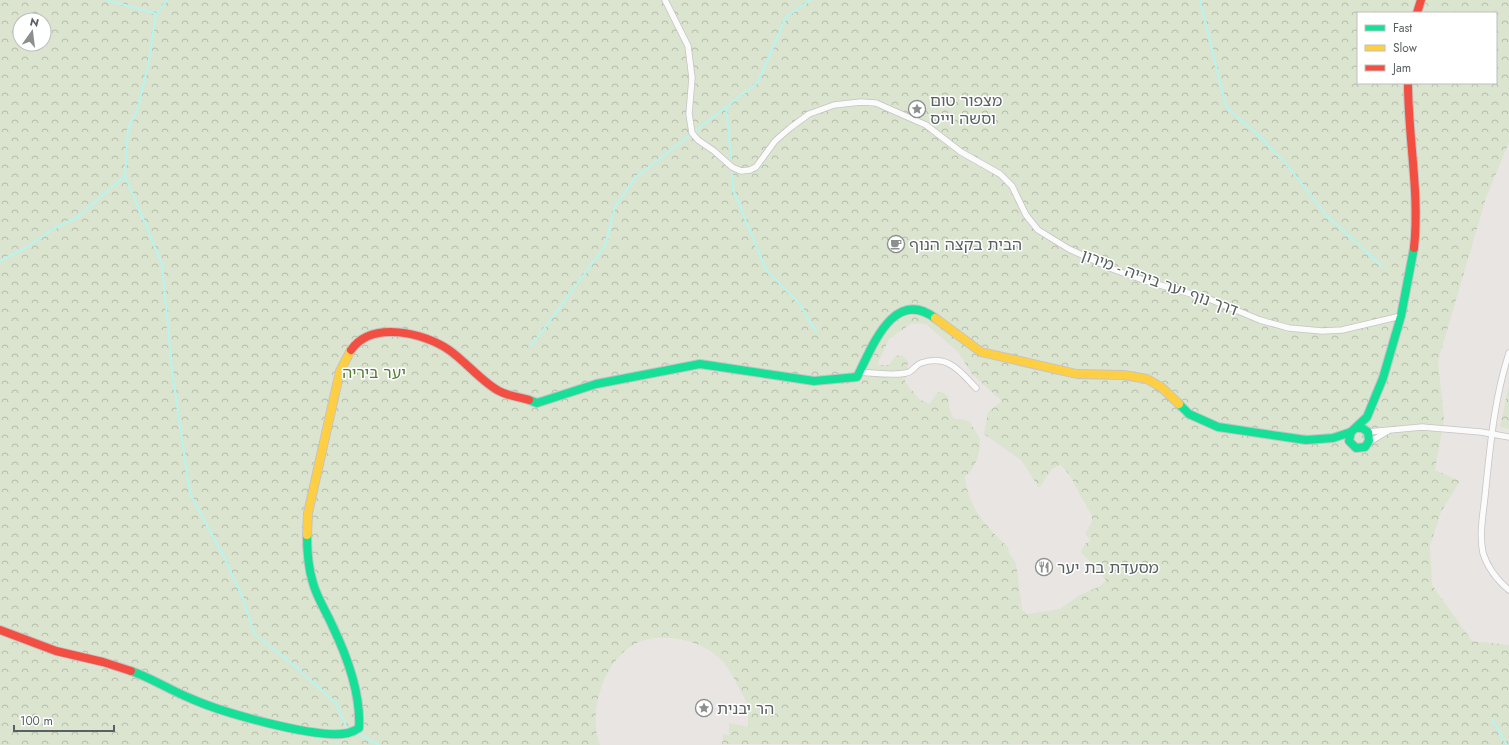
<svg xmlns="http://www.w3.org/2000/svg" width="1509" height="745" font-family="Jost,'Noto Sans Hebrew',sans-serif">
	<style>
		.forest { fill: url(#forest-crowns); fill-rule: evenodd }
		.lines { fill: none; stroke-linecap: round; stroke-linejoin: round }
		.stream { stroke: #b7f4f0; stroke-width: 2 }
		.street-casing { stroke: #c5c4c4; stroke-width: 7 }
		.fast-casing { stroke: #c5c4c4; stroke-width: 10 }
		.slow-casing { stroke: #c5c4c4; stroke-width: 10 }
		.jam-casing { stroke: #c5c4c4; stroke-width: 10 }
		.street { stroke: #fcfbfb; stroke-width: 5.5 }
		.fast { stroke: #16e098; stroke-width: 8 }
		.slow { stroke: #ffcf43; stroke-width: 8 }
		.jam { stroke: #f24e42; stroke-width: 8 }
		.labels { text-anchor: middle; stroke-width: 3; stroke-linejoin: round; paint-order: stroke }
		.poi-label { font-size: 16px; fill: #596061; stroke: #fff; text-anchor: start }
		.street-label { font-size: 16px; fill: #596061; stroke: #fff }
		.park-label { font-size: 16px; fill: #557c35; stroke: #fff }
	</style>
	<defs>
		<pattern id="forest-crowns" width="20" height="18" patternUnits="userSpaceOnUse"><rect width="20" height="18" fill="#dbe4ce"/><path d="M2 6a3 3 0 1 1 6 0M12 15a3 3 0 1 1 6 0" fill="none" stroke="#b5bcab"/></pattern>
	</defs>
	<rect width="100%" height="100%" fill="#e9e5e3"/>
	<g class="forest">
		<path d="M0,0H1509V142L1486,198L1438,361L1444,419L1435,470L1460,481L1441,512L1430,546L1432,585L1472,641L1509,645V745L722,744L723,734L729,735V723L748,727C748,721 748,714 748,708C746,701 742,693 738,686C733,676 726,663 717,656C699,640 668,634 645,640C611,649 593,695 596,727C596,733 598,739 600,745H0ZM1358,13H1496V83H1358ZM20,20H44V44H20ZM912,323L926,324L958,352L972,374L1002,401L988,412L984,434L1021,460L1039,488L1052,469L1060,465C1071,474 1074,484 1081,497C1085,504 1091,510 1092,519C1092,524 1087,529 1085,534L1091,540L1085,544L1081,552L1106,580L1100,586L1080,595L1060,609L1027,614L1022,610L1016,563L1009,553L1008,547C986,527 968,507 965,477C975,469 984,447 978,435C975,430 971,425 969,421L953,418L949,407L948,396L939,391L929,404L919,399L905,382L908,361L902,355L895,356L889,365H877L889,339Z"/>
		<polygon points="1509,385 1509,429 1500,427"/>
	</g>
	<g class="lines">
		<g class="stream">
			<polyline points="107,0 157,14"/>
			<polyline points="167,0 157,14 155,19 149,61 137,111 128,129 125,176 162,264 172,370 190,494 224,557 242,596 254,633 296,667 336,703 347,728 350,729"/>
			<polyline points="1200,0 1226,107 1258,135 1287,165 1326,215 1382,266"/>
			<polyline points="726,107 731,158"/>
			<polyline points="732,174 733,189 766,270 799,303 816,332"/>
			<polyline points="0,261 26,248 53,229 76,218 125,176"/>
			<polyline points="531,346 605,246 615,206 635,178 758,82 786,17 810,0"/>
			<polyline points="1492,719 1507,745"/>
			<polyline points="355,732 379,745"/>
		</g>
		<g class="street-casing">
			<g id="street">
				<polyline points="665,0 688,46 692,78 689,114 692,133 698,140 714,151 732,167 741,171 750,170 756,167 775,141 790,128 809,114 834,105 861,102 876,103 926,125 961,152 1000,174 1012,186 1026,215 1038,230 1069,249 1115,270 1146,281 1209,299 1260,320 1289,328 1322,331 1342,330 1401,316"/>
				<path d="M1509,353C1494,399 1490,448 1485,496C1483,515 1479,535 1483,553C1488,569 1497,580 1509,590"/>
				<path d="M860,372C875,373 891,376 906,373C913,372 915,365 921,363C948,354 960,371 976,388"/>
				<polyline points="1368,432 1422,427 1481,432 1509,437"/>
				<polyline points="1368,443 1388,431"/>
			</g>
		</g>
		<g class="fast-casing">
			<g id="fast">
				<path d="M529,400L537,403L596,384L700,364L814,381L857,377C872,348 893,287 935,318"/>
				<polyline points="1179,404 1189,414 1218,427 1306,440 1333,438 1351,432 1367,417 1383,378 1401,316 1414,248"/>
				<polyline points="1351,432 1349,441 1356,448 1365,447 1369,441 1368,432 1362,428 1356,428"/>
				<path d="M131,671C152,678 171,691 192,699C221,712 318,740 348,733C352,732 356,730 359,728C361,693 347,656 332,625C326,611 317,598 313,583C308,567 307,551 307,535"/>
			</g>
		</g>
		<g class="slow-casing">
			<g id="slow">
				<polyline points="935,318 981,352 1077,374 1124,375 1147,379 1161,387 1179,404"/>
				<polyline points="307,535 308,513 340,371 351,350"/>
			</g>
		</g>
		<g class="jam-casing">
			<g id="jam">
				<polyline points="1417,13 1421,0"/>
				<path d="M1408,83C1408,138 1420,193 1414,248"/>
				<path d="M351,350C372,320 424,333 449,350C465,361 483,383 499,391C508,396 519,397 529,400"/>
				<polyline points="0,630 56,651 103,662 131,671"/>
			</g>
		</g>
		<use href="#street" class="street"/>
		<use href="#fast" class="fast"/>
		<use href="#slow" class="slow"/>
		<use href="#jam" class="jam"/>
	</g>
	<defs>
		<g id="sight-ring" transform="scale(0.9)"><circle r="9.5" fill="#fff" stroke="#8b8f8e" stroke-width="1.5"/><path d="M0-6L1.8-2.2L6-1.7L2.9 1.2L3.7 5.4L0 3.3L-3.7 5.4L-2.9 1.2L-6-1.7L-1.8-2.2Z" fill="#8b8f8e"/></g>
		<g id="cafe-ring" transform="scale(0.9)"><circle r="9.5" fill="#fff" stroke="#8b8f8e" stroke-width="1.5"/><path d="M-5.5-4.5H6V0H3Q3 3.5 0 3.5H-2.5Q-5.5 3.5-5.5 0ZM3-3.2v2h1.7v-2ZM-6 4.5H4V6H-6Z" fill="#8b8f8e"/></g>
		<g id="restaurant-ring" transform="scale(0.9)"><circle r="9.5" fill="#fff" stroke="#8b8f8e" stroke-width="1.5"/><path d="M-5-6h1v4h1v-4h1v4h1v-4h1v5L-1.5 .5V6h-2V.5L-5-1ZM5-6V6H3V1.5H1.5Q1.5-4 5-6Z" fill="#8b8f8e"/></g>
	</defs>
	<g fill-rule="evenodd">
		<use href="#sight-ring" x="917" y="109"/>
		<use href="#cafe-ring" x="896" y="244"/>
		<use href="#restaurant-ring" x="1044" y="567"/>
		<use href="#sight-ring" x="704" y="708"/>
	</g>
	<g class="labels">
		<g class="poi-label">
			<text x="930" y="106">מצפור טום<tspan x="930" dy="18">וסשה וייס</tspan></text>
			<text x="909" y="250">הבית בקצה הנוף</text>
			<text x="1057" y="573">מסעדת בת יער</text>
			<text x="717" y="714">הר יבנית</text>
		</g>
		<g class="street-label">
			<text transform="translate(1160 282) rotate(20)" y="6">דרך נוף יער ביריה - מירון</text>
		</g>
		<g class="park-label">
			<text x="374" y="378">יער ביריה</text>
		</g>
	</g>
	<rect x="1357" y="12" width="140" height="72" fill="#ffffff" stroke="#bdbfc0"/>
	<rect x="1365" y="25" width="20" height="6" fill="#16e098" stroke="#bdbfc0"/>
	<text x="1393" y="32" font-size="12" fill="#596061">Fast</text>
	<rect x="1365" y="45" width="20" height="6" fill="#ffcf43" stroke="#bdbfc0"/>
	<text x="1393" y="52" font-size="12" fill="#596061">Slow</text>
	<rect x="1365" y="65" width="20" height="6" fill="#f24e42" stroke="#bdbfc0"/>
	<text x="1393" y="72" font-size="12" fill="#596061">Jam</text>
	<g transform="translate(32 32) rotate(14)"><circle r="19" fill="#ffffff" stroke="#bdbfc0"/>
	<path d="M0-3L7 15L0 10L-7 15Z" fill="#8b8f8e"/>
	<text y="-6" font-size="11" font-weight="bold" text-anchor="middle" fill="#596061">N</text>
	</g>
	<path d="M14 725v6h100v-6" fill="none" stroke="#596061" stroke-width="2"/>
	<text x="20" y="725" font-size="12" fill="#596061" stroke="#ffffff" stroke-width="3" paint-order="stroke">100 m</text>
</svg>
